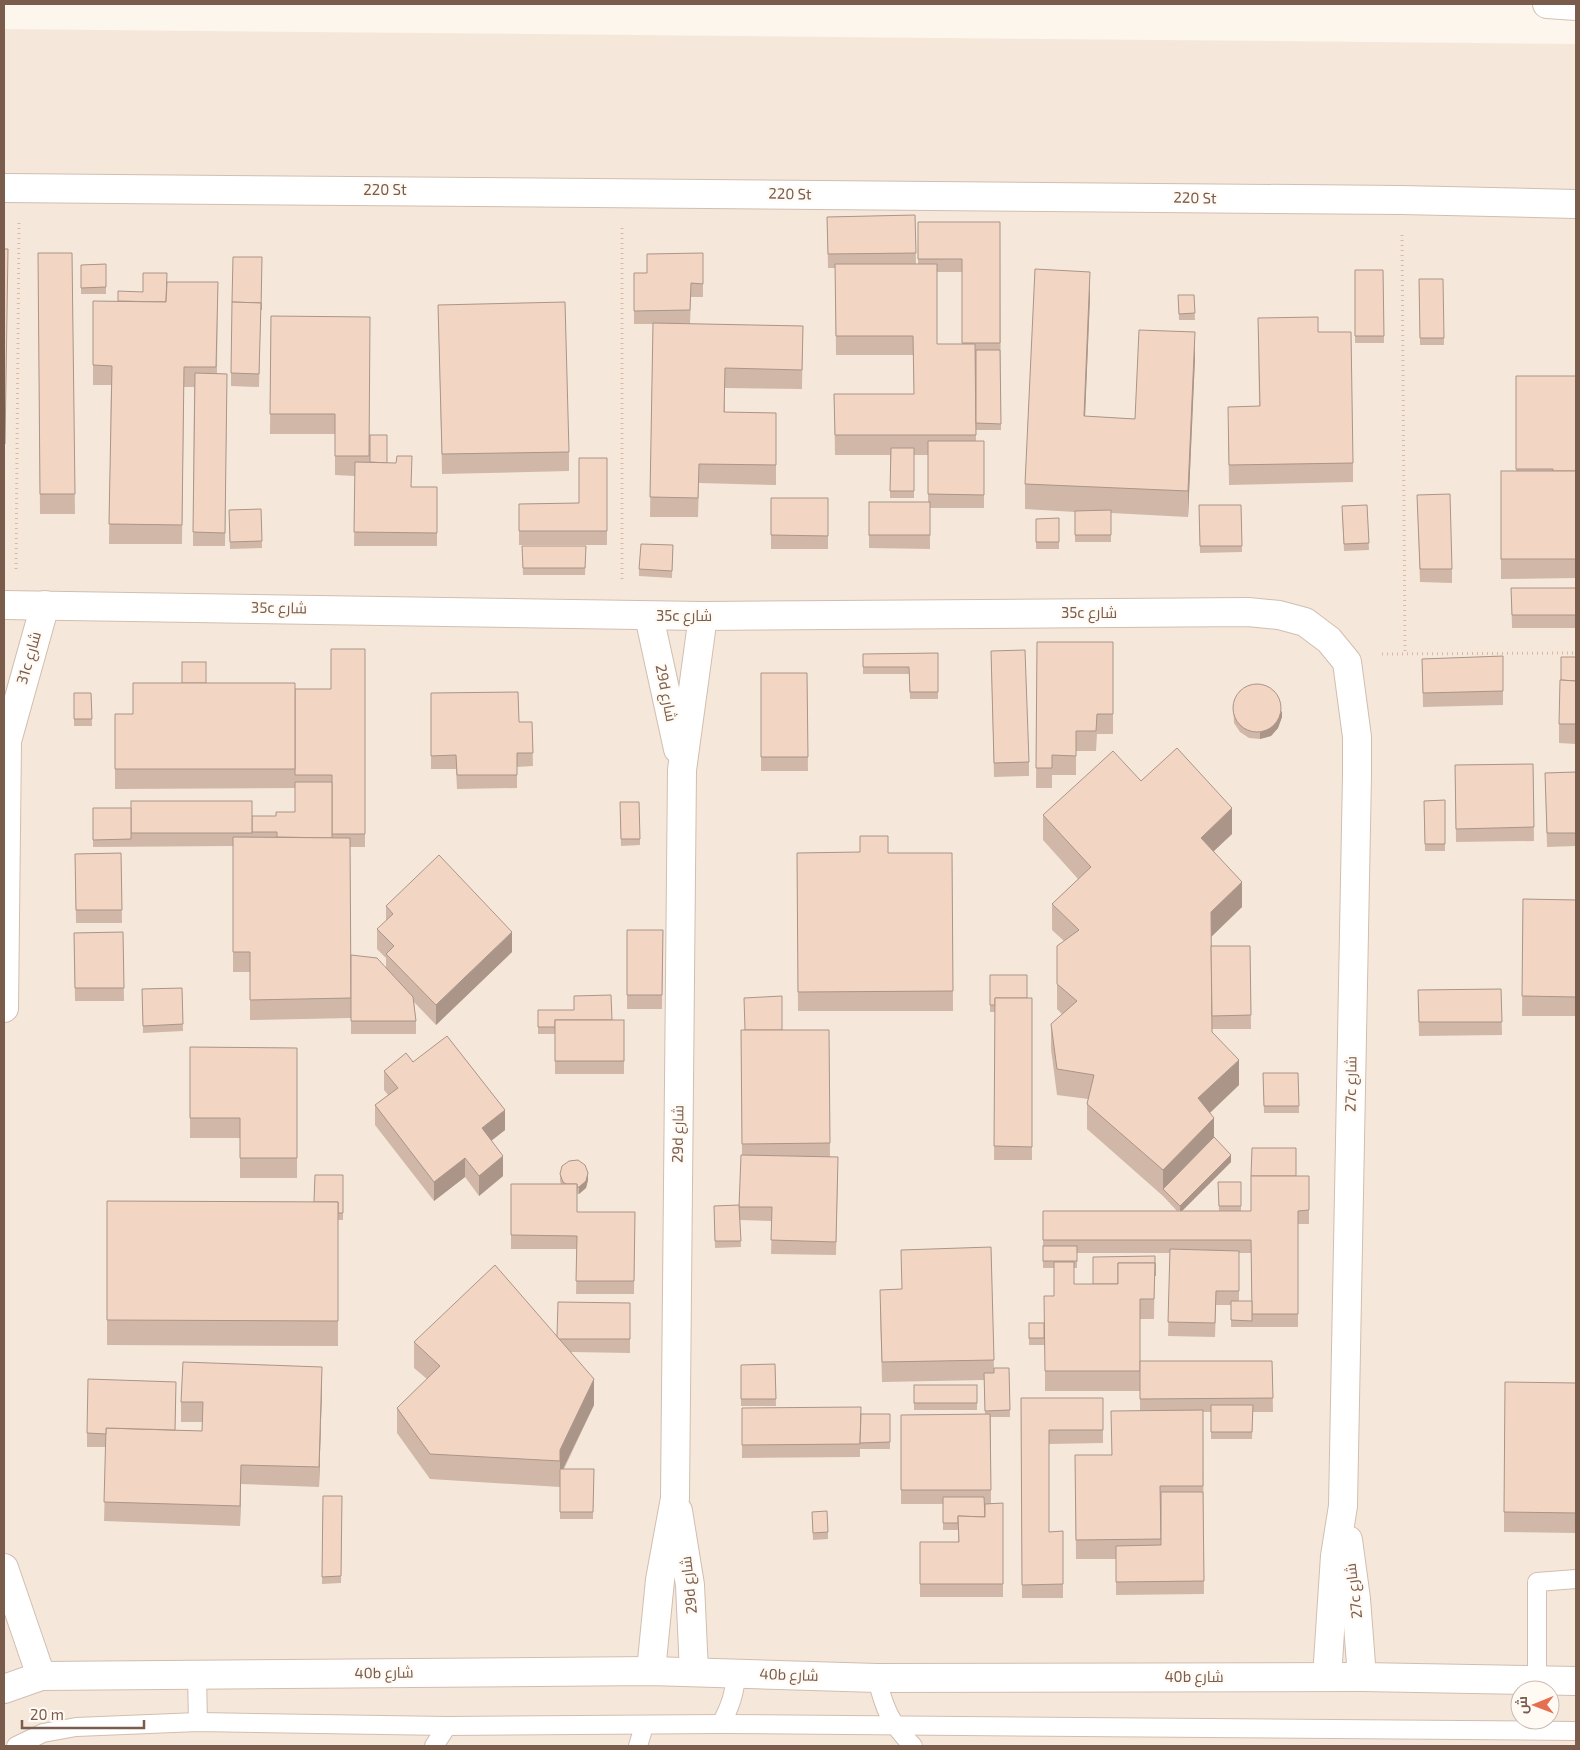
<svg xmlns="http://www.w3.org/2000/svg" width="1580" height="1750" font-family="'Exo 2',Cairo,sans-serif">
	<style>
		.residential { fill: #f5e8da; fill-rule: evenodd }
		.lines { fill: none; stroke-linecap: round; stroke-linejoin: round }
		.service-casing { stroke: #d1beb0; stroke-width: 20 }
		.minor-casing { stroke: #d1beb0; stroke-width: 30 }
		.secondary-casing { stroke: #d6c0b0; stroke-width: 30 }
		.path { stroke: #d9b8a5; stroke-width: 3; stroke-dasharray: 1 4; stroke-linecap: butt }
		.service { stroke: #fff; stroke-width: 18 }
		.minor { stroke: #fff; stroke-width: 28 }
		.secondary { stroke: #fff; stroke-width: 28 }
		.wall { fill: #d1b7a8; fill-rule: evenodd }
		.shaded-wall { fill: #aa9588 }
		.building { fill: #f3d5c3; stroke: #aa9588 }
		.labels { text-anchor: middle; stroke-width: 4.5; stroke-linejoin: round; paint-order: stroke }
		.street-label { font-size: 15px; fill: #7a5c4d; stroke: #fffaf3 }
	</style>
	<rect width="100%" height="100%" fill="#fdf6ec"/>
	<path class="residential" d="M4,29L1576,44V1746H4ZM1520,1690H1550V1720H1520Z"/>
	<g class="lines">
		<g class="service-casing">
			<g id="service">
				<polyline points="197,1675 198,1722"/>
				<path d="M877,1678C884,1709 891,1724 913,1746"/>
				<polyline points="1537,1680 1537,1582 1576,1579"/>
				<path d="M721,1724C730,1707 735,1693 736,1674"/>
				<polyline points="16,1746 43,1733 76,1727 198,1722 447,1726 721,1724 1576,1731"/>
				<polyline points="434,1746 447,1726"/>
				<polyline points="638,1746 644,1726"/>
			</g>
		</g>
		<g class="minor-casing">
			<g id="minor">
				<polyline points="4,188 1401,200 1576,204"/>
				<polyline points="4,605 703,616 1248,612 1279,615 1305,622 1329,640 1347,662 1357,737 1357,775 1343,1506 1335,1556 1327,1677"/>
				<polyline points="649,616 678,749"/>
				<polyline points="4,1008 7,741 45,605"/>
				<polyline points="678,1511 690,1585 694,1672"/>
				<polyline points="1348,1540 1356,1599 1362,1677"/>
				<polyline points="4,1568 41,1676"/>
				<polyline points="651,1671 660,1580 675,1498 682,770 703,616"/>
				<polyline points="4,1689 41,1676 651,1671 877,1678 1362,1677 1576,1681"/>
			</g>
		</g>
		<g class="secondary-casing">
			<polyline id="secondary" points="1547,4 1576,6"/>
		</g>
		<g class="path">
			<polyline points="622,228 622,580"/>
			<polyline points="1402,235 1405,654"/>
			<polyline points="16,569 19,223"/>
			<polyline points="1382,654 1576,653"/>
		</g>
		<use href="#service" class="service"/>
		<use href="#minor" class="minor"/>
		<use href="#secondary" class="secondary"/>
	</g>
	<g class="wall">
		<path d="M915,215L916,264H918V222H1000L1001,430H976L975,357L976,441H984V508H930V549L869,548V502H928V455H914V498H890V455H835L834,394H914L913,355H836L835,268H828L827,217ZM937,272H962V344H937Z"/>
		<polygon points="38,253 72,253 75,514 40,514"/>
		<polygon points="703,253 703,297 691,297 690,324 803,326 802,389 725,388 725,412 776,413 776,485 699,483 698,517 650,517 653,324 634,324 634,273 647,273"/>
		<polygon points="262,257 259,387 231,386 231,373"/>
		<polygon points="106,264 106,294 81,294 81,265"/>
		<polygon points="1355,270 1383,270 1384,343 1355,343"/>
		<polygon points="1419,279 1444,338 1444,345 1420,345"/>
		<polygon points="167,282 218,282 217,373 227,374 225,546 193,546 194,387 184,387 182,544 109,544 111,385 93,385 93,301 118,301"/>
		<polygon points="1178,295 1194,295 1195,320 1179,320"/>
		<polygon points="1090,297 1085,416 1135,419 1195,358 1188,517 1111,513 1111,542 1075,542 1075,512 1025,509 1025,484"/>
		<polygon points="438,305 569,452 569,471 442,474"/>
		<polygon points="271,316 370,435 387,463 412,487 437,487 437,546 354,546 355,476 335,475 335,434 270,434"/>
		<polygon points="1258,318 1318,332 1353,463 1353,482 1229,485 1228,426 1259,406"/>
		<polygon points="1516,376 1576,376 1576,578 1501,579 1501,471 1516,471"/>
		<polygon points="607,458 607,545 519,545 519,504 579,503"/>
		<polygon points="1417,495 1452,569 1452,583 1420,582"/>
		<rect x="771" y="498" width="57" height="51"/>
		<polygon points="1199,505 1241,505 1242,552 1200,553"/>
		<polygon points="1367,505 1369,550 1344,551 1342,513"/>
		<polygon points="261,509 262,548 230,549 229,510"/>
		<polygon points="1059,518 1059,549 1036,549 1036,519"/>
		<polygon points="673,545 672,578 639,576 639,569"/>
		<polygon points="522,546 586,546 585,575 523,575"/>
		<polygon points="1511,588 1576,588 1576,628 1512,628"/>
		<polygon points="1037,642 1113,642 1113,734 1097,734 1096,751 1076,751 1076,775 1052,775 1052,788 1036,788"/>
		<polygon points="365,649 365,847 350,847 351,955 386,968 386,958 377,949 377,929 386,921 386,906 512,952 436,1025 414,1002 416,1021 416,1034 351,1034 351,1018 250,1020 250,972 233,972 233,846 93,847 93,808 252,823 276,816 295,812 295,788 115,789 115,714 133,714 206,683 295,689 331,689"/>
		<polygon points="991,651 1029,762 1029,776 994,777"/>
		<polygon points="938,653 938,699 910,699 909,674 863,674 863,654"/>
		<polygon points="1503,656 1503,705 1423,707 1422,659"/>
		<polygon points="1576,657 1576,744 1559,743 1559,724"/>
		<polygon points="761,673 807,673 808,771 761,771"/>
		<polygon points="74,693 91,693 92,726 74,726"/>
		<polygon points="431,693 519,722 532,722 533,766 517,767 517,788 457,789 456,769 431,769"/>
		<polygon points="1233,705 1282,717 1278,728 1271,736 1260,739 1249,738 1240,732 1234,723"/>
		<polygon points="1533,764 1534,841 1456,842 1455,765"/>
		<polygon points="1576,772 1576,846 1547,847 1545,773"/>
		<path d="M1141,781L1232,834L1214,851L1242,907L1211,937V946H1250L1251,1029H1212V1032L1239,1085L1210,1113L1214,1137L1231,1162L1182,1211H1219L1218,1182L1241,1206V1211H1251L1296,1176H1309V1224H1298V1327H1231V1305H1216L1215,1337L1168,1336L1170,1253H1077V1268H1074V1284H1093L1155,1256L1154,1319H1140V1361H1272L1273,1412H1253L1252,1439H1211V1412H1203L1204,1594L1116,1595V1559H1076L1075,1455H1111L1140,1411V1391H1045V1345H1029V1330L1044,1323L1054,1296V1268H1043V1211H1177L1163,1196L1087,1129V1104L1088,1099L1057,1095L1051,1049V1024L1062,1014L1057,1009V946L1064,941L1052,930V904L1078,879L1043,840V815ZM1239,1253H1251L1252,1301H1239Z"/>
		<polygon points="1445,800 1445,851 1425,851 1424,801"/>
		<polygon points="620,802 640,839 640,845 621,846"/>
		<polygon points="121,853 122,923 76,923 75,854"/>
		<polygon points="797,853 952,853 953,1011 798,1011"/>
		<polygon points="1523,899 1576,900 1576,1016 1522,1016"/>
		<polygon points="627,930 663,930 662,1009 627,1009"/>
		<polygon points="123,932 124,1001 75,1001 74,933"/>
		<polygon points="990,975 1027,998 1032,998 1032,1160 994,1160 995,1012 990,1012"/>
		<polygon points="182,988 183,1031 143,1033 142,989"/>
		<polygon points="1501,989 1502,1035 1419,1036 1418,990"/>
		<polygon points="538,1010 612,1020 624,1020 624,1074 555,1074 555,1034 538,1034"/>
		<polygon points="741,1030 829,1030 830,1157 838,1171 836,1255 771,1254 772,1221 740,1220 741,1247 715,1248 714,1206 739,1205 742,1155"/>
		<polygon points="190,1047 297,1048 297,1178 240,1178 240,1138 190,1138"/>
		<polygon points="413,1062 505,1130 491,1141 503,1176 479,1196 465,1177 434,1201 375,1125 375,1105 388,1095 384,1090 384,1071"/>
		<polygon points="1263,1073 1298,1073 1299,1113 1264,1113"/>
		<polygon points="560,1174 588,1180 586,1188 579,1194 577,1194 577,1212 635,1212 634,1294 576,1294 577,1249 511,1249 511,1184 561,1184 560,1181"/>
		<polygon points="343,1175 343,1220 338,1220 338,1346 107,1345 107,1201 314,1202"/>
		<polygon points="991,1247 994,1368 1009,1368 1010,1417 991,1417 991,1503 1003,1503 1003,1597 920,1597 920,1542 958,1542 958,1530 943,1530 943,1504 901,1504 901,1415 985,1414 984,1380 882,1382 880,1309 902,1289"/>
		<polygon points="630,1303 630,1353 571,1352 594,1405 564,1469 594,1469 593,1519 560,1519 560,1487 430,1479 397,1433 397,1408 427,1379 414,1368 414,1342 557,1336"/>
		<polygon points="775,1364 776,1406 741,1406 741,1365"/>
		<polygon points="1576,1383 1576,1533 1504,1532 1504,1512"/>
		<rect x="914" y="1385" width="63" height="25"/>
		<polygon points="322,1387 319,1487 241,1484 240,1526 104,1521 106,1447 87,1447 87,1433 176,1395 175,1430 202,1431 203,1422 181,1422 181,1402"/>
		<polygon points="1021,1398 1103,1398 1103,1443 1049,1444 1049,1532 1063,1531 1063,1598 1022,1598"/>
		<polygon points="742,1408 861,1416 890,1414 890,1449 860,1449 860,1457 742,1458"/>
		<polygon points="323,1496 342,1496 341,1583 322,1584"/>
		<polygon points="812,1519 828,1532 828,1539 813,1540"/>
	</g>
	<g class="shaded-wall">
		<polygon points="1090,272 1090,297 1084,441 1084,416"/>
		<polygon points="1195,332 1195,358 1188,517 1188,491"/>
		<polygon points="1282,711 1282,717 1278,728 1271,736 1260,739 1260,733"/>
		<polygon points="1232,808 1232,834 1201,863 1201,838"/>
		<polygon points="1242,882 1242,907 1211,937 1211,912"/>
		<polygon points="512,932 512,952 436,1025 436,1005"/>
		<polygon points="1239,1060 1239,1085 1198,1124 1198,1098"/>
		<polygon points="505,1110 505,1130 482,1148 482,1128"/>
		<polygon points="1214,1118 1214,1144 1163,1189 1163,1170"/>
		<polygon points="1231,1155 1231,1162 1180,1213 1180,1206"/>
		<polygon points="503,1156 503,1176 479,1196 479,1176"/>
		<polygon points="465,1158 465,1177 434,1201 434,1182"/>
		<polygon points="588,1173 588,1180 586,1188 579,1194 579,1187"/>
		<polygon points="322,1367 322,1387 319,1487 319,1467"/>
		<polygon points="594,1379 594,1405 560,1475 560,1450"/>
		<polygon points="241,1465 241,1484 240,1526 240,1506"/>
	</g>
	<g class="building">
		<polygon points="915,215 916,253 828,254 827,217"/>
		<polygon points="918,222 1000,222 1000,343 962,343 962,259 918,259"/>
		<polygon points="4,249 8,249 5,444 4,444"/>
		<polygon points="38,253 72,253 75,494 40,494"/>
		<polygon points="703,253 703,284 691,283 690,310 634,311 634,273 647,273 647,254"/>
		<polygon points="233,257 262,257 261,310 261,303 232,302"/>
		<polygon points="106,264 106,287 81,288 81,265"/>
		<polygon points="835,264 937,264 937,344 975,344 976,435 835,435 834,394 914,394 913,336 836,336"/>
		<polygon points="1035,269 1090,272 1084,416 1135,419 1139,330 1195,332 1188,491 1025,484"/>
		<polygon points="1355,270 1383,270 1384,336 1355,336"/>
		<polygon points="143,273 167,273 166,302 118,301 118,291 143,292"/>
		<polygon points="1419,279 1443,279 1444,338 1420,338"/>
		<polygon points="167,282 218,282 216,367 184,367 182,525 109,524 112,366 93,365 93,301 166,302"/>
		<polygon points="1178,295 1194,295 1195,313 1179,314"/>
		<polygon points="232,302 261,303 259,374 231,373"/>
		<polygon points="565,302 569,452 442,454 438,305"/>
		<polygon points="271,316 370,317 369,456 335,456 335,414 270,414"/>
		<polygon points="1318,317 1318,332 1351,332 1353,463 1229,465 1228,407 1260,406 1258,318"/>
		<polygon points="653,323 803,326 802,370 725,368 724,412 776,413 776,465 699,464 698,498 650,497"/>
		<polygon points="976,350 1000,350 1001,424 976,423"/>
		<polygon points="195,373 227,374 225,533 193,532"/>
		<polygon points="1516,376 1576,376 1576,471 1553,471 1553,469 1516,469"/>
		<polygon points="370,435 387,435 387,463 370,462"/>
		<polygon points="928,441 984,441 984,495 928,494"/>
		<polygon points="891,448 914,448 914,491 890,491"/>
		<polygon points="397,456 412,456 411,487 437,487 437,533 354,532 355,462 396,463"/>
		<polygon points="579,458 607,458 607,531 519,531 519,504 579,503"/>
		<rect x="1501" y="471" width="75" height="88"/>
		<polygon points="1450,494 1452,569 1420,569 1417,495"/>
		<polygon points="771,498 828,498 828,536 771,535"/>
		<rect x="869" y="502" width="61" height="33"/>
		<polygon points="1199,505 1241,505 1242,546 1200,546"/>
		<polygon points="1367,505 1369,543 1344,544 1342,506"/>
		<polygon points="261,509 262,541 230,542 229,510"/>
		<polygon points="1111,510 1111,535 1075,535 1075,511"/>
		<polygon points="1059,518 1059,542 1036,542 1036,519"/>
		<polygon points="641,544 673,545 672,571 639,569"/>
		<polygon points="522,546 586,546 585,568 523,568"/>
		<polygon points="1511,588 1576,588 1576,615 1512,615"/>
		<polygon points="1037,642 1113,642 1113,714 1097,714 1096,731 1076,731 1076,756 1052,755 1052,768 1036,768"/>
		<polygon points="331,649 365,649 365,834 332,834 332,775 295,775 295,689 331,689"/>
		<polygon points="1025,650 1029,762 994,763 991,651"/>
		<polygon points="938,653 938,692 910,692 909,667 863,667 863,654"/>
		<polygon points="1503,656 1503,691 1423,693 1422,659"/>
		<polygon points="1561,657 1576,657 1576,681 1561,680"/>
		<rect x="182" y="662" width="24" height="21"/>
		<polygon points="761,673 807,673 808,757 761,757"/>
		<polygon points="1560,680 1576,681 1576,724 1559,724"/>
		<polygon points="133,683 295,683 295,769 115,769 115,714 133,714"/>
		<circle cx="1257" cy="708" r="24"/>
		<polygon points="518,692 519,722 532,722 533,753 517,753 517,775 457,775 456,755 431,756 431,693"/>
		<polygon points="74,693 91,693 92,719 74,719"/>
		<polygon points="1177,748 1232,808 1201,838 1242,882 1211,912 1212,1032 1239,1060 1198,1098 1214,1118 1163,1170 1087,1104 1094,1075 1057,1069 1051,1024 1077,1001 1057,984 1057,946 1079,930 1052,904 1091,867 1043,815 1113,751 1141,781"/>
		<polygon points="1533,764 1534,827 1456,829 1455,765"/>
		<polygon points="1576,772 1576,833 1547,833 1545,773"/>
		<polygon points="295,782 332,782 332,838 277,837 277,832 252,832 252,816 276,816 276,812 295,812"/>
		<polygon points="1445,800 1445,844 1425,844 1424,801"/>
		<rect x="131" y="801" width="121" height="32"/>
		<polygon points="620,802 639,802 640,839 621,839"/>
		<polygon points="93,808 131,808 131,839 93,840"/>
		<polygon points="860,836 888,836 888,853 952,853 953,991 798,992 797,853 860,852"/>
		<polygon points="233,837 350,838 351,998 250,1000 250,952 233,952"/>
		<polygon points="121,853 122,910 76,910 75,854"/>
		<polygon points="439,855 512,932 436,1005 386,954 394,946 377,929 393,914 386,906"/>
		<polygon points="1523,899 1576,900 1576,997 1522,996"/>
		<polygon points="627,930 663,930 662,995 627,995"/>
		<polygon points="123,932 124,988 75,988 74,933"/>
		<polygon points="1211,946 1250,946 1251,1015 1212,1016"/>
		<polygon points="351,955 377,958 413,997 416,1021 351,1021"/>
		<polygon points="990,975 1027,975 1027,998 995,998 995,1005 990,1005"/>
		<polygon points="182,988 183,1024 143,1026 142,989"/>
		<polygon points="1501,989 1502,1022 1419,1022 1418,990"/>
		<polygon points="611,995 612,1020 555,1020 555,1027 538,1027 538,1010 574,1010 574,996"/>
		<polygon points="782,996 782,1030 745,1030 744,998"/>
		<polygon points="995,998 1032,998 1032,1147 994,1146"/>
		<rect x="555" y="1020" width="69" height="41"/>
		<polygon points="741,1030 829,1030 830,1143 742,1144"/>
		<polygon points="447,1036 505,1110 482,1128 503,1156 479,1176 465,1158 434,1182 375,1105 398,1088 384,1071 406,1053 413,1062"/>
		<polygon points="190,1047 297,1048 297,1158 240,1158 240,1118 190,1118"/>
		<polygon points="1263,1073 1298,1073 1299,1106 1264,1106"/>
		<polygon points="1214,1137 1231,1155 1180,1206 1163,1189"/>
		<polygon points="1252,1148 1296,1148 1296,1176 1251,1176"/>
		<polygon points="741,1155 838,1157 836,1242 771,1240 772,1207 739,1207"/>
		<polygon points="578,1160 585,1165 588,1173 586,1181 579,1187 577,1187 577,1184 566,1184 563,1182 560,1174 562,1166 569,1161"/>
		<polygon points="315,1175 343,1175 343,1213 338,1213 338,1202 314,1202"/>
		<polygon points="1251,1176 1309,1176 1309,1210 1298,1211 1298,1314 1252,1314 1251,1240 1043,1240 1043,1211 1251,1211"/>
		<polygon points="1218,1182 1241,1182 1241,1206 1219,1206"/>
		<polygon points="511,1184 577,1184 577,1212 635,1212 634,1281 576,1281 577,1236 511,1235"/>
		<polygon points="107,1201 338,1202 338,1321 107,1320"/>
		<polygon points="739,1205 741,1241 715,1241 714,1206"/>
		<rect x="1043" y="1246" width="34" height="15"/>
		<polygon points="991,1247 994,1360 882,1362 880,1290 902,1289 901,1250"/>
		<polygon points="1170,1249 1239,1251 1239,1291 1216,1291 1215,1323 1168,1322"/>
		<polygon points="1155,1256 1155,1276 1155,1263 1118,1263 1118,1284 1093,1284 1093,1257"/>
		<polygon points="1054,1262 1074,1262 1074,1284 1118,1284 1118,1263 1155,1263 1154,1299 1140,1299 1140,1371 1045,1371 1044,1296 1054,1296"/>
		<polygon points="495,1265 594,1379 560,1450 560,1461 430,1454 397,1408 440,1366 414,1342"/>
		<polygon points="1231,1301 1252,1301 1252,1321 1231,1320"/>
		<polygon points="558,1302 630,1303 630,1339 559,1339 557,1336"/>
		<rect x="1029" y="1323" width="15" height="15"/>
		<polygon points="1140,1361 1272,1361 1273,1398 1140,1399"/>
		<polygon points="183,1362 322,1367 319,1467 241,1465 240,1506 104,1502 106,1428 202,1431 203,1402 181,1402"/>
		<polygon points="775,1364 776,1399 741,1399 741,1365"/>
		<polygon points="994,1368 1009,1368 1010,1410 985,1411 984,1373 994,1373"/>
		<polygon points="88,1379 176,1382 175,1430 106,1428 106,1434 87,1433"/>
		<polygon points="1505,1382 1576,1383 1576,1513 1504,1512"/>
		<rect x="914" y="1385" width="63" height="18"/>
		<polygon points="1021,1398 1103,1398 1103,1430 1049,1430 1049,1532 1063,1531 1063,1584 1022,1585"/>
		<polygon points="1211,1405 1253,1405 1252,1432 1211,1432"/>
		<polygon points="861,1407 860,1444 742,1445 742,1408"/>
		<polygon points="1203,1410 1203,1486 1160,1486 1161,1539 1076,1540 1075,1455 1112,1455 1111,1411"/>
		<polygon points="861,1414 890,1414 890,1442 860,1443"/>
		<polygon points="990,1414 991,1490 901,1490 901,1415"/>
		<polygon points="560,1469 594,1469 593,1512 560,1512"/>
		<polygon points="1161,1492 1203,1492 1204,1581 1116,1582 1116,1546 1161,1545"/>
		<polygon points="323,1496 342,1496 341,1576 322,1577"/>
		<polygon points="943,1497 984,1497 985,1517 958,1516 958,1523 943,1523"/>
		<polygon points="1003,1503 1003,1584 920,1584 920,1542 959,1542 958,1516 985,1517 985,1504"/>
		<polygon points="827,1511 828,1532 813,1533 812,1512"/>
	</g>
	<g class="labels">
		<g class="street-label">
			<text x="385" y="195">220 St</text>
			<text transform="translate(790 194) rotate(1)" y="5">220 St</text>
			<text transform="translate(1195 198) rotate(1)" y="5">220 St</text>
			<text transform="translate(279 608) rotate(1)" y="5">35c شارع</text>
			<text x="1089" y="618">35c شارع</text>
			<text x="684" y="621">35c شارع</text>
			<text transform="translate(29 658) rotate(-74)" y="5">31c شارع</text>
			<text transform="translate(666 693) rotate(79)" y="5">29d شارع</text>
			<text transform="translate(1351 1084) rotate(-89)" y="5">27c شارع</text>
			<text transform="translate(678 1134) rotate(-89)" y="5">29d شارع</text>
			<text transform="translate(689 1585) rotate(-96)" y="5">29d شارع</text>
			<text transform="translate(1354 1591) rotate(-97)" y="5">27c شارع</text>
			<text transform="translate(384 1673) rotate(-1)" y="5">40b شارع</text>
			<text transform="translate(789 1675) rotate(2)" y="5">40b شارع</text>
			<text x="1194" y="1682">40b شارع</text>
		</g>
	</g>
	<rect width="1580" height="1750" fill="none" stroke="#7a5c4d" stroke-width="10"/>
	<g transform="translate(1535 1705) rotate(269)"><circle r="24" fill="#fffaf3" stroke="#cabbb1"/>
	<path d="M0-4L9 19L0 12L-9 19Z" fill="#e76f51"/>
	<text y="-8" font-size="14" font-weight="bold" text-anchor="middle" fill="#7a5c4d">ش</text>
	</g>
	<path d="M22 1720v8h122v-8" fill="none" stroke="#7a5c4d" stroke-width="2.5"/>
	<text x="30" y="1720" font-size="15" fill="#7a5c4d" stroke="#fffaf3" stroke-width="4" paint-order="stroke">20 m</text>
</svg>
